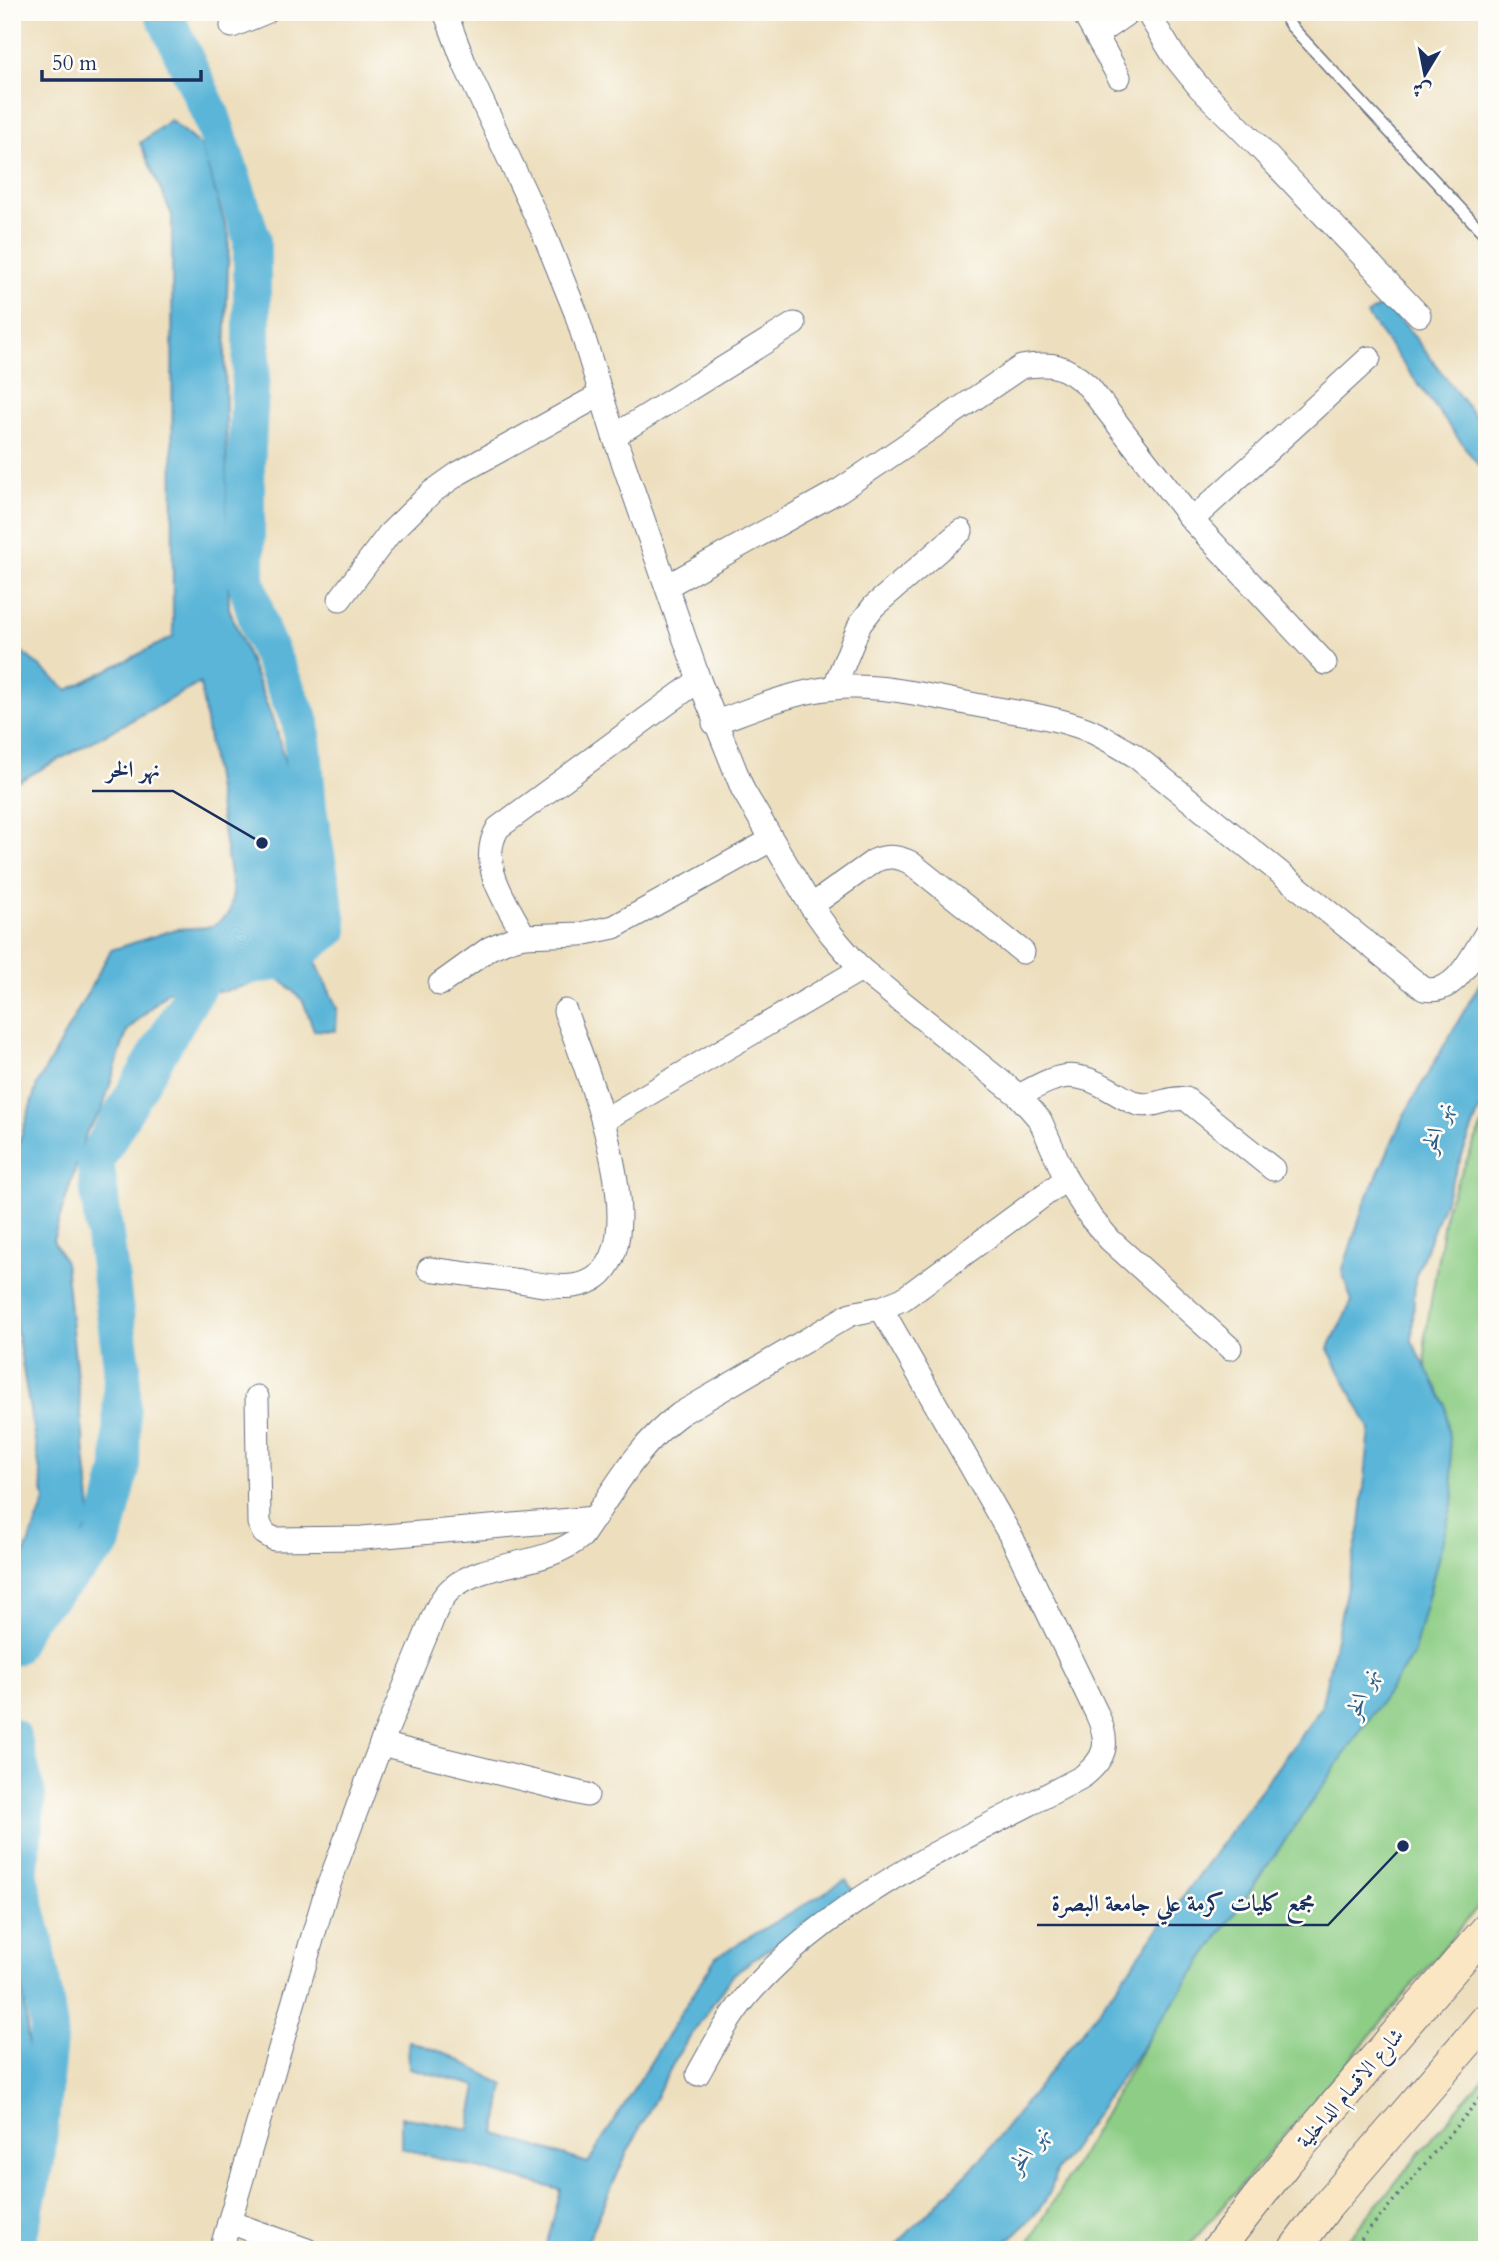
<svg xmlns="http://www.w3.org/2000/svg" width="1499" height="2262" font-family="Cardo,Amiri,serif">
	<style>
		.green { fill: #8dcd85; stroke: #547e72; stroke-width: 2 }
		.water { fill: #5ab5d8; stroke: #3a729b; stroke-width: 2 }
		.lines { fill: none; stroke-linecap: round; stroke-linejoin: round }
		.river { stroke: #5ab5d8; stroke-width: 38 }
		.lane-casing { stroke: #646d80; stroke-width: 13 }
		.street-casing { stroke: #646d80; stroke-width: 25 }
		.secondary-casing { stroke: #646d80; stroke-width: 34 }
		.path { stroke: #646d80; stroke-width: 3.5; stroke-dasharray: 2 5; stroke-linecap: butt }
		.lane { stroke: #fff; stroke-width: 10 }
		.street { stroke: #fff; stroke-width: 23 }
		.secondary { stroke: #fbe6c4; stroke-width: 32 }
		.labels { text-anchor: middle; stroke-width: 5; stroke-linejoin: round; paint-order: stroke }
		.street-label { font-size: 21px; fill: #1b2f5e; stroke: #fdfcf7 }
		.water-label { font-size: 23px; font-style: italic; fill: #315e89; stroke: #fdfcf7 }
		.leader { fill: none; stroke: #1b2f5e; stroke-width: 2.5 }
		.callout-dot { fill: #1b2f5e; stroke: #fdfcf7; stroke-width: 2.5 }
		.callout-label { font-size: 23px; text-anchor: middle; font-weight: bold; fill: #1b2f5e; stroke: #fdfcf7; stroke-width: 5; stroke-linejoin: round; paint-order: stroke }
	</style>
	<rect width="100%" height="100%" fill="#fdfcf7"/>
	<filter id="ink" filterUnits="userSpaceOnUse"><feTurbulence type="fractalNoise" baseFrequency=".0143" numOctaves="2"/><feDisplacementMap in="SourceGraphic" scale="14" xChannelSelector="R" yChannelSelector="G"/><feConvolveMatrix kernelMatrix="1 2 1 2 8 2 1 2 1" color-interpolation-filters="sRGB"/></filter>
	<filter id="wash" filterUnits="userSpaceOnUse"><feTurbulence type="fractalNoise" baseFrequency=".00686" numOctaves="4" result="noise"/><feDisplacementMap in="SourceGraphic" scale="28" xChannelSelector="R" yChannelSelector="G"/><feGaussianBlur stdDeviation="1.57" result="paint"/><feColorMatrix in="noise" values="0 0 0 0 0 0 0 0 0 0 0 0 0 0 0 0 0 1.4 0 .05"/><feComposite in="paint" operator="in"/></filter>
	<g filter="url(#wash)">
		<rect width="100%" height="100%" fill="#eddfbe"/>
		<g class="green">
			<polygon points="1487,1114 1487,1896 1352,2057 1185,2250 1025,2250 1434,1549 1425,1338 1446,1208"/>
			<polygon points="1487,2073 1487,2250 1339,2250"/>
		</g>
		<g class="water">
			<polygon points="170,120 202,147 229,237 225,356 229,608 276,728 293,793 315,960 337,1008 336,1031 314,1030 303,1001 278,977 225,991 167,992 127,1031 102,1110 87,1131 53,1240 65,1262 92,1521 67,1563 12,1630 12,1564 24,1555 45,1501 12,1303 12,1144 18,1146 37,1085 111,950 176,929 212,927 229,914 233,893 200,683 12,785 12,720 14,719 12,714 12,656 21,651 68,690 173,637 172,215 140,143"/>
			<polygon points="1381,305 1406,326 1487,432 1487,477 1367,315"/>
			<path d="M1487,971V1098H1484L1415,1278L1412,1341L1446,1405L1454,1497L1413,1655L1055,2173C1053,2205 1019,2230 997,2250H891L981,2159L1102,2006L1321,1708L1360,1526L1370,1429L1328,1349L1352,1301L1342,1272L1364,1205L1403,1117Z"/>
			<polygon points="846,1880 853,1890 733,1974 677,2056 626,2155 584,2250 545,2250 561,2190 401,2148 401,2117 469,2129 477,2086 409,2068 408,2041 448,2054 504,2085 496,2134 588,2163 716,1957"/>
			<polygon points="12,1914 23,1983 32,2084 12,2181"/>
		</g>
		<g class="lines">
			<g class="river">
				<polyline points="12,1647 29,1616 103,1542 121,1469 122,1365 95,1161 206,971 286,961 329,929 308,809 301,723 261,632 246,579 246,467 252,349 252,239 211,115 163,12"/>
				<polyline points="12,1737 27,1794 19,1877 35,1941 49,2029 36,2161 15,2250"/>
			</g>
		</g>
	</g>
	<g filter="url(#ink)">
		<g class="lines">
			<g class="lane-casing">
				<polyline id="lane" points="1282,12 1290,25 1487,237"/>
			</g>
			<g class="street-casing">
				<g id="street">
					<polyline points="445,12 465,65 542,229 576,313 614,436 699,680 743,790 811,906 831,934 861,969 1019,1096 1040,1120 1066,1179 1091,1218 1110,1240 1230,1348"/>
					<polyline points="1083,12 1119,77"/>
					<polyline points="1147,12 1174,56 1199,87 1256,144 1419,315"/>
					<polyline points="232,26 266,12"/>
					<polyline points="1096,35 1129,12"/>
					<polyline points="614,436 794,324"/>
					<polyline points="1192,520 1369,358"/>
					<path d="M667,586L840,490L1021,367C1053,362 1065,365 1089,387L1192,520L1325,663"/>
					<polyline points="340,599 389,534 432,492 459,473 600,395"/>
					<polyline points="834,688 860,624 874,606 961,531"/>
					<path d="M714,723C753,709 791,692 833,688C883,683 937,698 987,707C1020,713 1055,717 1086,729C1103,736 1118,746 1134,755L1424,989C1456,996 1472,955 1487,932"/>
					<path d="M811,906L874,861C887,855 898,856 911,863L1023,952"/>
					<path d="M524,936C507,902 476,865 498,828L699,680"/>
					<polyline points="440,984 490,948 509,940 524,936 581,934 614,927 771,840"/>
					<path d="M1019,1096C1056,1076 1070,1067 1109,1089C1118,1094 1128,1101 1138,1104C1155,1108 1169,1096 1186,1099L1273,1169"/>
					<polyline points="604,1120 861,969"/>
					<path d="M429,1269C459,1273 490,1277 520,1281C537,1284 556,1288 573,1286C672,1274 583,1061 565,1011"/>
					<polyline points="257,1397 259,1523 264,1533 274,1539 362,1538 595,1518"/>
					<polyline points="381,1744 587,1795"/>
					<path d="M698,2074C714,2045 731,2013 753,1989C841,1892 968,1837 1082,1777C1107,1758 1110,1743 1097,1714L1013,1540L881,1308"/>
					<polyline points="229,2222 307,2250"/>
					<path d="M221,2250L325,1895L381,1744L430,1625C435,1612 441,1597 452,1588C487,1559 544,1569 582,1536C612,1493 637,1445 680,1414L851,1314L881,1308L903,1299L1066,1179"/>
				</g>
			</g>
			<g class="secondary-casing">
				<g id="secondary">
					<polyline points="1217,2250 1286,2162 1487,1929"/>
					<polyline points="1294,2250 1326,2207 1487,2019"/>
				</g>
			</g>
			<polyline class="path" points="1352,2250 1487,2090"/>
			<use href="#lane" class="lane"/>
			<use href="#street" class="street"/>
			<use href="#secondary" class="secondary"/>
		</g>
	</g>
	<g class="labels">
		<g class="street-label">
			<text transform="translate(1350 2088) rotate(-49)" y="7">شارع الاقسام الداخلية</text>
		</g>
		<g class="water-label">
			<text transform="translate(1436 1127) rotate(-69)" y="8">نهر الخر</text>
			<text transform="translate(1361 1693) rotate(-67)" y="8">نهر الخر</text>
			<text transform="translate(1028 2149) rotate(-52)" y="8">نهر الخر</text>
		</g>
	</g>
	<path class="leader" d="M262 843L173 791H92M1403 1846L1328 1925H1037"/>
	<g class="callout-dot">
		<circle cx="262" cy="843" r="7"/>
		<circle cx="1403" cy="1846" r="7"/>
	</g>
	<g class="callout-label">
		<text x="133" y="777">نهر الخر</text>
		<text x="1183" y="1911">مجمع كليات كرمة علي جامعة البصرة</text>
	</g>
	<rect width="1499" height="2262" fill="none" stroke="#fdfcf7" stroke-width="42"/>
	<g transform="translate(1425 74) rotate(190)" stroke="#fdfcf7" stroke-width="5" paint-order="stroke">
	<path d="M0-5L12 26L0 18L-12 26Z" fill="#1b2f5e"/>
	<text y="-10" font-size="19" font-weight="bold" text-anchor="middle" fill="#1b2f5e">ش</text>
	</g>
	<path d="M42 70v10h159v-10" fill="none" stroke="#1b2f5e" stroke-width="3.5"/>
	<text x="52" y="70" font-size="21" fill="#1b2f5e" stroke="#fdfcf7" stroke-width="5" paint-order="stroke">50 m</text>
</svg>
